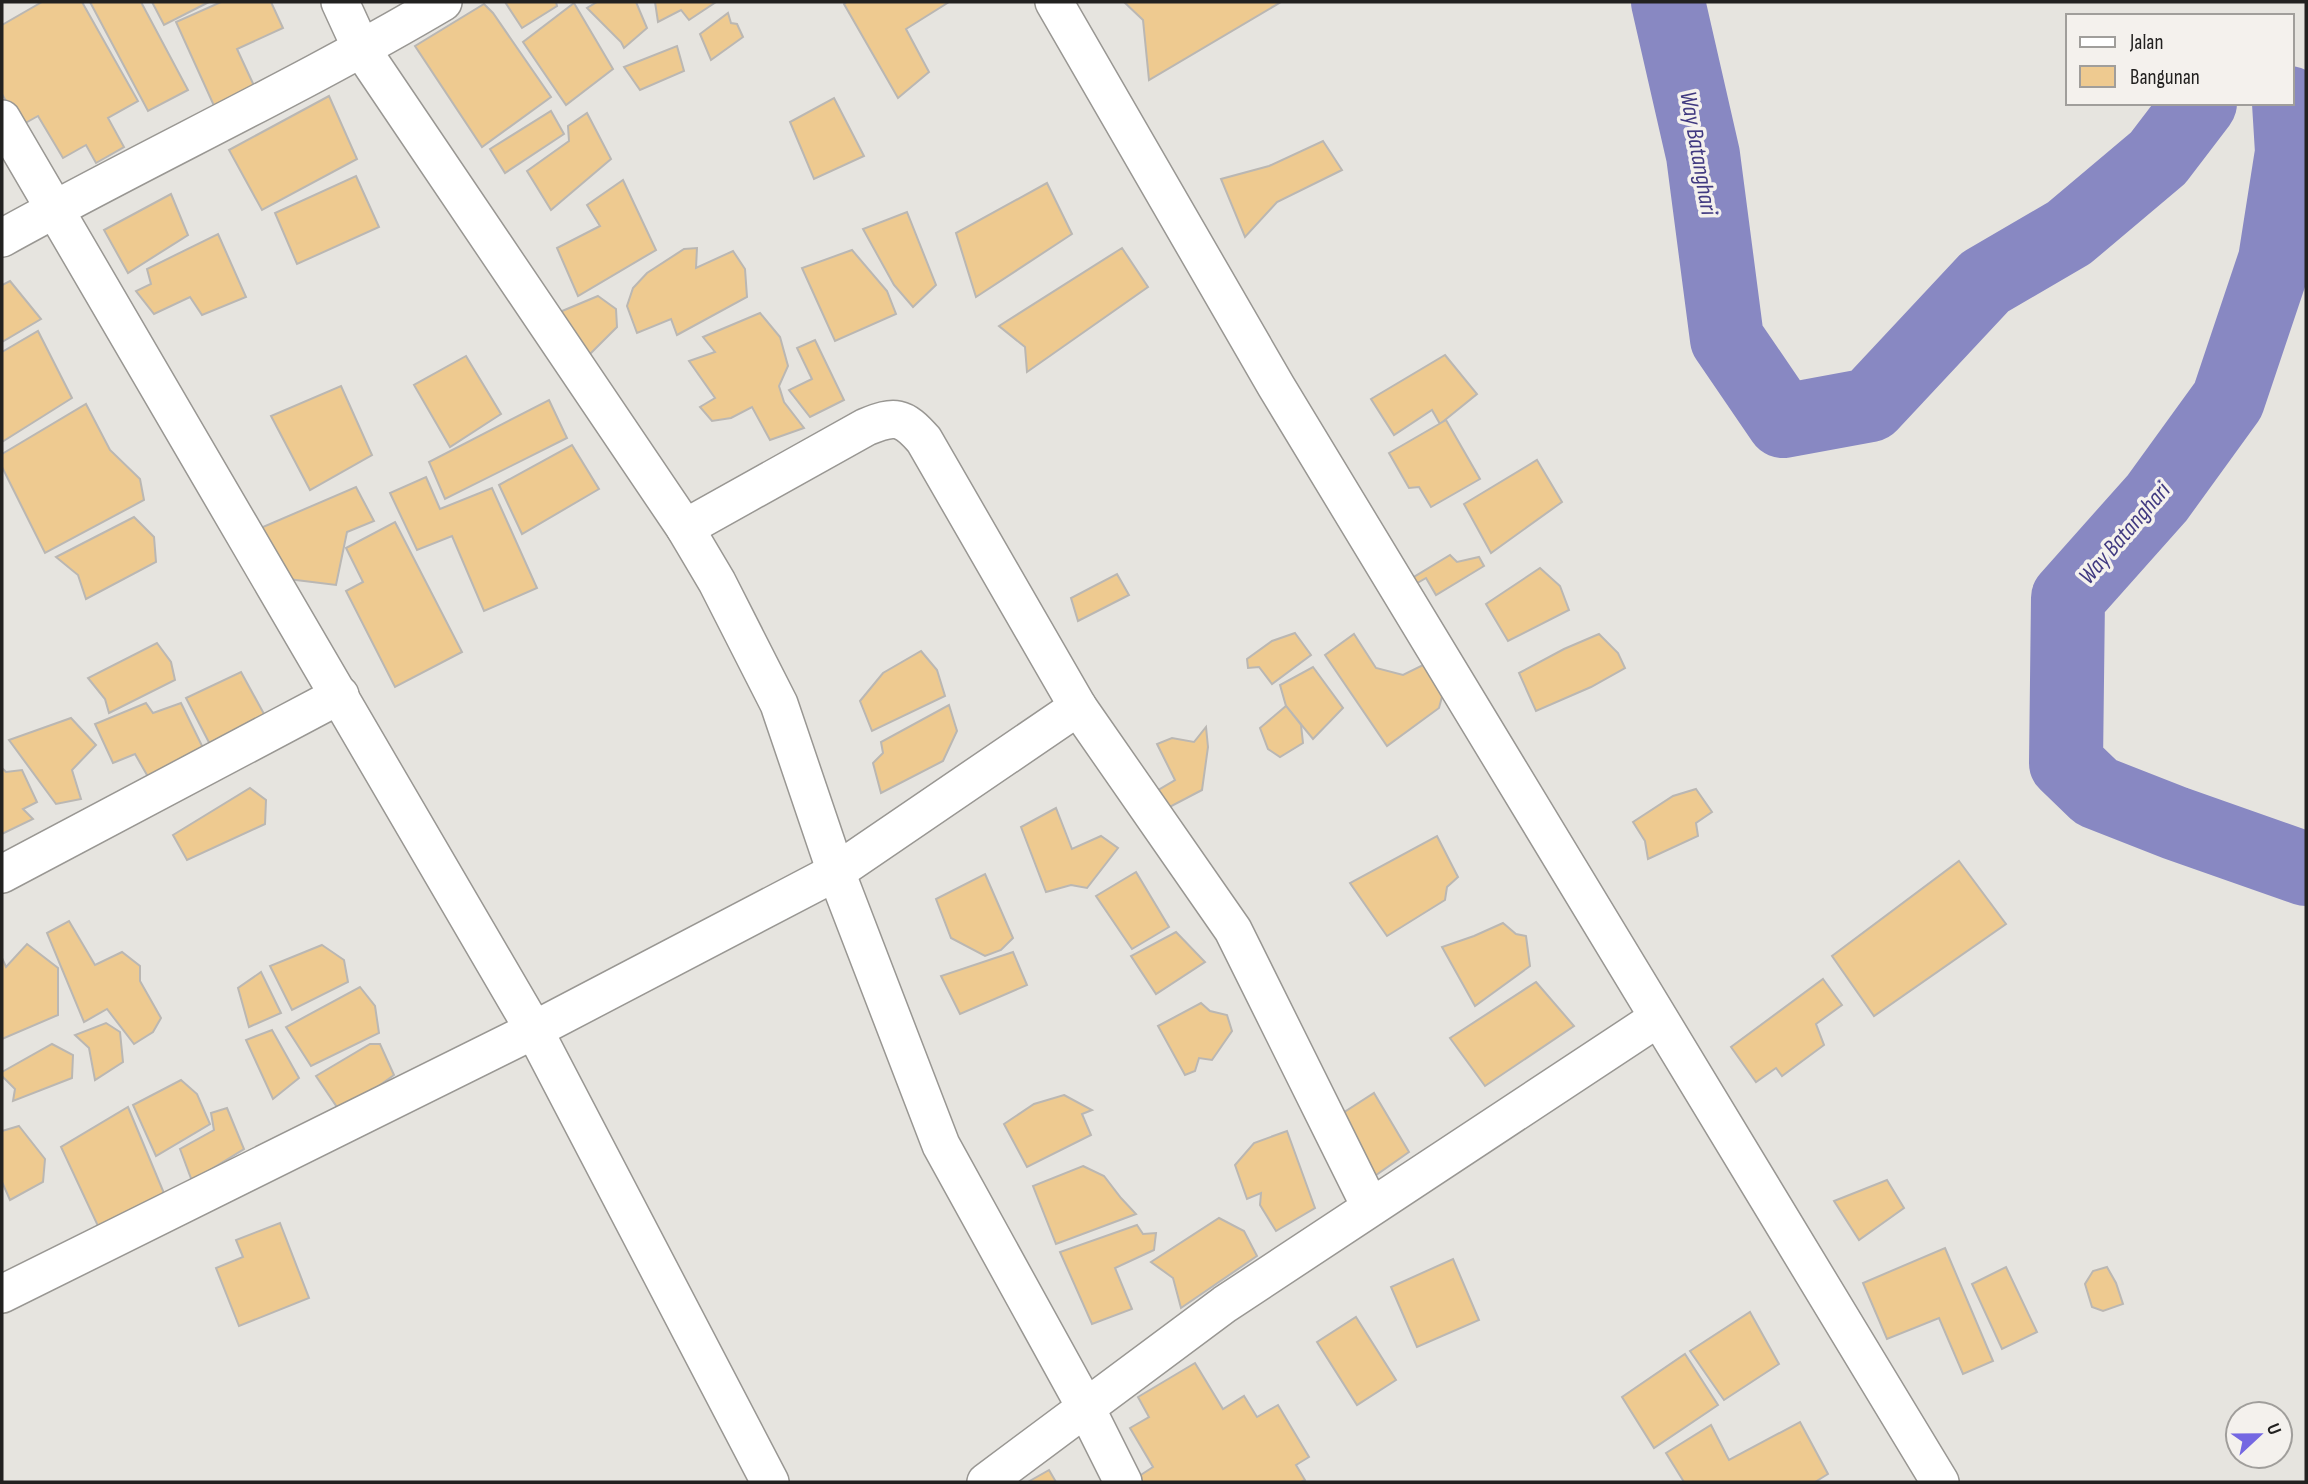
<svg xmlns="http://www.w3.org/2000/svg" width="2308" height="1484" font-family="'Sofia Sans Condensed',sans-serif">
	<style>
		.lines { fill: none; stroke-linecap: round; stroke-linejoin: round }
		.river { stroke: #8888c2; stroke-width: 74 }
		.building { fill: #eeca90; stroke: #bab7b3; stroke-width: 2 }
		.street-casing { stroke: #999793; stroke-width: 40 }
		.street { stroke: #fff; stroke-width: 37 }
		.labels { text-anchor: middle; stroke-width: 7; stroke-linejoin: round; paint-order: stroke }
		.water-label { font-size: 24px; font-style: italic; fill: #403980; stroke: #f4f1ed }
	</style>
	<rect width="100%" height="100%" fill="#e6e4df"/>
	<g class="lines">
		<g class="river">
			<polyline points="1668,2 1703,155 1727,339 1783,421 1870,405 1985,282 2069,233 2158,158 2200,103"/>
			<polyline points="2289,103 2292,152 2275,260 2228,400 2157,498 2068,598 2066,763 2096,792 2175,823 2306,869"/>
		</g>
	</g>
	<g class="building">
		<polygon points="42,2 82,2 138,101 108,118 124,147 96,163 86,145 63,158 38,116 20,126 2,94 2,25"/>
		<polygon points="90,2 141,2 188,90 148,111"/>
		<polygon points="152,2 209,2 164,25"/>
		<polygon points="221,2 271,2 283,28 237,49 256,90 215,108 176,22"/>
		<polygon points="505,2 556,2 557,6 522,28"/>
		<polygon points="597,2 636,2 647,28 624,48 621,42 587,8"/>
		<polygon points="655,2 716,2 689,20 681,10 658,22"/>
		<polygon points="847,2 949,2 906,29 929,72 898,98 844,4"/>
		<polygon points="1124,2 1281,2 1149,80 1143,20"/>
		<polygon points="574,3 613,69 566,105 523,42"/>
		<polygon points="484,4 493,13 551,97 482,147 415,46"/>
		<polygon points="728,13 731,23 737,24 743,37 711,60 700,34"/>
		<polygon points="677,46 684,71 640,90 624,67"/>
		<polygon points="329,96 357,159 262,210 229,150"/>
		<polygon points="834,98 864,156 814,179 790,122"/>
		<polygon points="551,111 564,134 505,173 490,149"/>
		<polygon points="587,113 611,159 551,210 527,171 569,141 568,126"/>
		<polygon points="1323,141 1342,170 1277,202 1245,237 1221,179 1269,166"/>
		<polygon points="356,176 379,227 297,264 275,213"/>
		<polygon points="623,180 656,250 578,296 557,248 600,226 587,205"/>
		<polygon points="1047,183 1072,234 976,297 956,233"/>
		<polygon points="171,194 188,235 128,273 104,230"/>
		<polygon points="907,212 936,285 913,307 894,285 863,229"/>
		<polygon points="218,234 246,297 202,315 190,297 154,314 136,291 151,284 147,269"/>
		<polygon points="697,248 696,268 733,251 745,269 747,297 677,335 671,319 637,333 627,306 633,288 647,273 684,249"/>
		<polygon points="1122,248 1148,287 1027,372 1025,347 999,326"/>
		<polygon points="852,250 887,291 896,314 835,341 802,268"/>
		<polygon points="10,281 41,319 2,342 2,285"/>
		<polygon points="598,296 616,309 617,327 588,356 555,314"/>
		<polygon points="760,313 780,337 788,366 779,386 784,402 804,428 770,440 752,407 731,418 712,421 700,407 715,398 689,361 715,352 703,337"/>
		<polygon points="38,331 72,398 2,442 2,352"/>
		<polygon points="815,340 844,400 810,417 789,390 812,379 797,348"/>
		<polygon points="1445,355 1477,394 1440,424 1432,410 1394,435 1371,399"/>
		<polygon points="466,356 501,414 450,447 414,385"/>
		<polygon points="341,386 372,455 310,490 271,416"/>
		<polygon points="549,400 567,438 445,499 429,462"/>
		<polygon points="86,404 110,450 140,479 144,500 45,553 2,467 2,454"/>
		<polygon points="1446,420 1480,479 1431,507 1419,487 1409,488 1389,453"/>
		<polygon points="572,445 599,489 522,534 499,485"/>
		<polygon points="1537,460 1562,502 1491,553 1464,504"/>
		<polygon points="426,477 440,509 492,488 537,588 484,611 452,536 417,550 390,493"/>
		<polygon points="356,487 374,521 347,532 336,585 280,578 256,530"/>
		<polygon points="134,517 154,537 156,562 86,599 78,575 56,557"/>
		<polygon points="395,522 462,652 395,687 346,591 363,582 346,548"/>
		<polygon points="1450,555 1457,562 1479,557 1484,566 1436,595 1426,578 1412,586 1409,580"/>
		<polygon points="1540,568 1560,586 1569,610 1508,641 1486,604"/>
		<polygon points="1117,574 1129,595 1078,621 1071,598"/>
		<polygon points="1295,633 1311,655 1272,684 1259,667 1248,668 1247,659 1272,641"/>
		<polygon points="1354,634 1376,668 1403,675 1427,663 1443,693 1439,708 1387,746 1325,655"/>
		<polygon points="1599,634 1618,653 1625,668 1591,687 1536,711 1519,673 1564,649"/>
		<polygon points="157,643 171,662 175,680 109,713 105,699 88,678"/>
		<polygon points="921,651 937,670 945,696 872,731 860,701 883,673"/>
		<polygon points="1313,667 1343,708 1313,739 1286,706 1280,685"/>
		<polygon points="241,672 269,723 215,754 186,698"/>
		<polygon points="146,703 153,713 181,703 207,756 151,782 135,754 113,763 95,724"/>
		<polygon points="949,705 957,731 943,761 881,793 873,763 883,753 881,742"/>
		<polygon points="1286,706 1301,725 1303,743 1280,757 1268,749 1260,728"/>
		<polygon points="71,718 96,745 72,770 81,799 56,804 9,740"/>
		<polygon points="1206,727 1208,747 1202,790 1164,810 1155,792 1175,780 1157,744 1172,738 1194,742"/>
		<polygon points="2,768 6,772 22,770 37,802 23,809 33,819 2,834"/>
		<polygon points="250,788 266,800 265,824 187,860 173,835"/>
		<polygon points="1696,789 1712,812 1696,823 1698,836 1648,859 1645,841 1633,822 1673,796"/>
		<polygon points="1056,808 1072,849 1101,836 1118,848 1087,888 1071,885 1046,892 1021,827"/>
		<polygon points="1437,836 1458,877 1447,887 1445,900 1387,936 1350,883"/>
		<polygon points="1959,861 2006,924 1874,1016 1832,956"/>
		<polygon points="1136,872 1169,927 1132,949 1096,896"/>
		<polygon points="985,874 1013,938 1001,950 985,956 951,938 936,899"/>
		<polygon points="69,921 95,965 122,952 140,966 140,981 161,1018 153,1032 134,1044 107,1009 84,1022 47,933"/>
		<polygon points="1503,923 1516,934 1526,936 1530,966 1475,1006 1442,947 1474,936"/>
		<polygon points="1176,932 1205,962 1156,994 1131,956"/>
		<polygon points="27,944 58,968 58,1015 2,1039 2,958 6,967"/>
		<polygon points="322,945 344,960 348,982 292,1010 270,966"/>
		<polygon points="1013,952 1027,985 960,1014 941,976"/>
		<polygon points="261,972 281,1013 249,1027 238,988"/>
		<polygon points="1823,979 1842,1005 1816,1024 1824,1045 1782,1076 1776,1068 1756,1082 1731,1047"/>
		<polygon points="1536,982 1574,1026 1485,1086 1450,1038"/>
		<polygon points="360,987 375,1006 379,1033 311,1066 286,1027"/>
		<polygon points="1201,1003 1210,1011 1227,1015 1232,1031 1212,1060 1199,1058 1195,1071 1185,1075 1158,1026"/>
		<polygon points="106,1023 120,1032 123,1062 95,1080 89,1048 75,1035"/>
		<polygon points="272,1030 299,1078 273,1099 246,1040"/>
		<polygon points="52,1044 73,1055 72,1078 13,1101 15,1089 2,1076 2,1072"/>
		<polygon points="370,1044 380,1044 394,1075 341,1113 316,1076"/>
		<polygon points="181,1080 197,1094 210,1124 156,1156 133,1105"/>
		<polygon points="1374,1093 1409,1152 1369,1180 1335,1118"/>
		<polygon points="1064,1095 1092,1110 1082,1114 1091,1135 1027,1167 1004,1124 1034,1104"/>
		<polygon points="128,1107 166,1198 98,1226 61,1147"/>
		<polygon points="227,1108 244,1149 192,1181 180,1149 214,1130 211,1113"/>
		<polygon points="19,1126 45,1159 43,1182 10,1200 2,1182 2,1131"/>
		<polygon points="1287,1131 1315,1208 1276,1231 1260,1205 1261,1193 1247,1199 1235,1165 1254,1143"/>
		<polygon points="1083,1166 1104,1176 1121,1198 1136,1214 1056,1244 1033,1186"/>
		<polygon points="1887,1180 1904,1208 1859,1240 1834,1201"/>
		<polygon points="1219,1218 1244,1231 1257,1256 1181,1308 1173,1278 1151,1262"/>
		<polygon points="280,1223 309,1298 239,1326 216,1268 243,1257 236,1240"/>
		<polygon points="1137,1225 1143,1234 1156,1233 1154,1250 1115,1268 1132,1309 1092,1324 1060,1252"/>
		<polygon points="1945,1248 1993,1361 1963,1374 1939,1318 1887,1339 1863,1283"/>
		<polygon points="1453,1259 1479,1320 1417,1347 1391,1287"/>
		<polygon points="2006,1267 2037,1332 2002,1349 1972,1284"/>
		<polygon points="2107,1267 2116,1283 2123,1304 2103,1311 2092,1307 2085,1284 2093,1271"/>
		<polygon points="1750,1312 1779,1364 1724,1400 1690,1351"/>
		<polygon points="1356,1317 1396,1380 1357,1405 1317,1342"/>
		<polygon points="1685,1354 1718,1405 1654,1448 1622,1397"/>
		<polygon points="1195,1363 1223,1409 1244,1396 1257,1417 1278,1405 1309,1457 1296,1465 1305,1480 1301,1482 1130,1482 1153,1467 1130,1428 1149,1417 1138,1397"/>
		<polygon points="1800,1422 1828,1474 1815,1482 1684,1482 1666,1453 1711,1425 1729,1460"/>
		<polygon points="1049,1470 1056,1482 1028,1482"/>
	</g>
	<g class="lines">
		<g class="street-casing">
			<g id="street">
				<polyline points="340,2 362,50 685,528 717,582 779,704 836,872 941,1145 1086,1408 1123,1482"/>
				<polyline points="1054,2 1276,386 1940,1482"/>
				<polyline points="2,119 534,1030 770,1482"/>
				<path d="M2,238C148,157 299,87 443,2"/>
				<path d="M685,528L866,427C895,415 903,416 924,440L1078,707L1233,930L1370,1206"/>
				<polyline points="2,874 340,695"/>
				<polyline points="2,1294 534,1030 836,872 1078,707"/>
				<polyline points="986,1482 1225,1304 1658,1018"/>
			</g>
		</g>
		<use href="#street" class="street"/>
	</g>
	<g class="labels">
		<g class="water-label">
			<text transform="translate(1699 153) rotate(80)" y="8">Way Batanghari</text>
			<text transform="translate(2124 533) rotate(-49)" y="8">Way Batanghari</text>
		</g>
	</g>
	<rect width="2308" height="1484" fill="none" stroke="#222120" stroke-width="7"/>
	<rect x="2066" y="14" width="228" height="91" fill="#f4f1ed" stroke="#a09e9b" stroke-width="2"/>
	<rect x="2080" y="37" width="35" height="10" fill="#ffffff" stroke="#a09e9b" stroke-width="2"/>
	<text x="2130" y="49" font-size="21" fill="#222120">Jalan</text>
	<rect x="2080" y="66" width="35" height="21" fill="#eeca90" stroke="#a09e9b" stroke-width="2"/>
	<text x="2130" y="84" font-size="21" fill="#222120">Bangunan</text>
	<g transform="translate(2259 1435) rotate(68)"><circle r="33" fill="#f4f1ed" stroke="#a09e9b" stroke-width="2"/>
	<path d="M0-5L12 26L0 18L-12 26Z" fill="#7467e2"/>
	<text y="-10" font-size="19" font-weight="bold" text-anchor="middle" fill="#222120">U</text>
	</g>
</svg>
